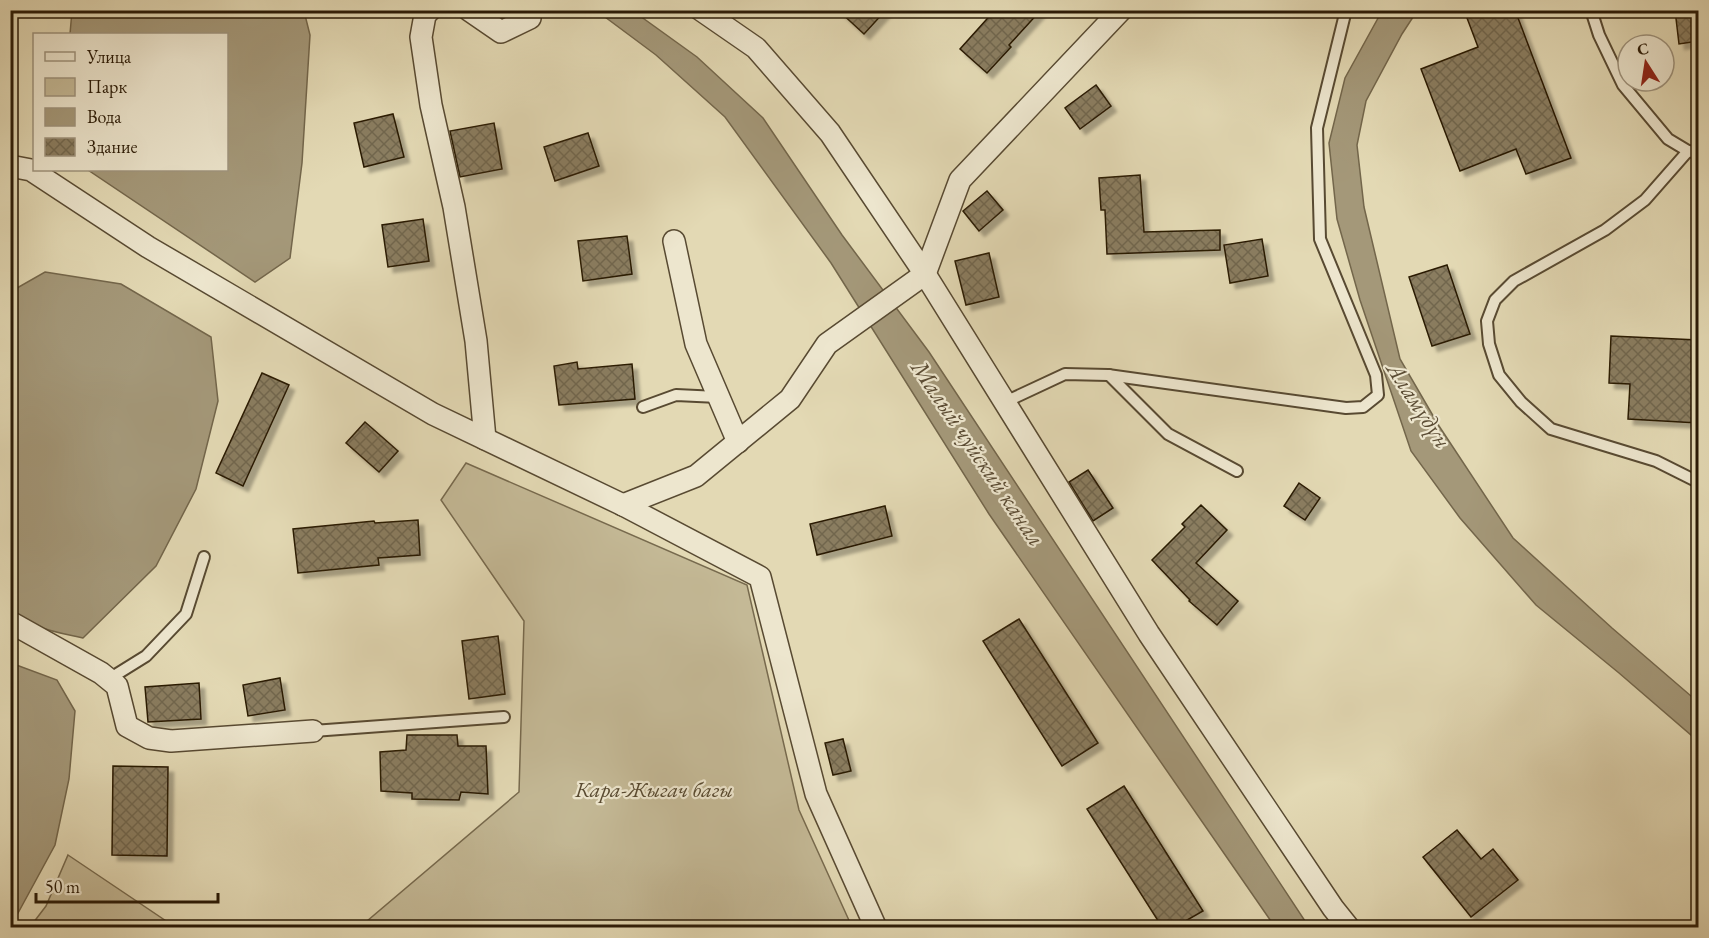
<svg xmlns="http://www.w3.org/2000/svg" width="1709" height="938" font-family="'EB Garamond',serif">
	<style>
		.park { fill: #c4b996; stroke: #776a4e; stroke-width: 1.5 }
		.water { fill: #a49879; stroke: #73664b; stroke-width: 1.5 }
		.building { fill: url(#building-cross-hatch); stroke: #2a1a06; stroke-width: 1.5; filter: url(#shadow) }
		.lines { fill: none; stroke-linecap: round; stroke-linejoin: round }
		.service-casing { stroke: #584a32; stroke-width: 14 }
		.minor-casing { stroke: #584a32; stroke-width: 24 }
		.service { stroke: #ede6ce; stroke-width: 10 }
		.minor { stroke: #ede6ce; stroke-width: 21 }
		.labels { text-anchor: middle; stroke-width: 4.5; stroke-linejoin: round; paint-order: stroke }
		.park-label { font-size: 22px; font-style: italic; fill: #584a31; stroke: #ede6ce }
		.water-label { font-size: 24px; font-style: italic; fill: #5b4c34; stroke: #ede6ce }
	</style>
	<defs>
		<pattern id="building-cross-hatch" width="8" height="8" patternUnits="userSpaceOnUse" patternTransform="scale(1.5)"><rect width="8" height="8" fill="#8a7d60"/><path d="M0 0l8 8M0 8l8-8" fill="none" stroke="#71664d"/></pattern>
		<filter id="shadow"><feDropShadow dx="5.5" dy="5.5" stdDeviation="1.5" flood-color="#0004"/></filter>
	</defs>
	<rect width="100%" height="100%" fill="#e3d9b4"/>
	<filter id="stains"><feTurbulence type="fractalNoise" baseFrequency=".00333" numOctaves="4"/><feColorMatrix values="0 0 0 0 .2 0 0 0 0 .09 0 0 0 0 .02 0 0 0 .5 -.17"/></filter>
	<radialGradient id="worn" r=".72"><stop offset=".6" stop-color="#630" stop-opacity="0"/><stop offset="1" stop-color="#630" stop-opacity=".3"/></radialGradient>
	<g class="park">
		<polygon points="466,463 747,585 799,810 852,927 360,927 519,792 524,621 441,500"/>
		<polygon points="68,855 175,927 30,927 46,906"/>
	</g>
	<g class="water">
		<polygon points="72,11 304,11 310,35 302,163 290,258 255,282 88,170 226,170 226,34 70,34"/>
		<polygon points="597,11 633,11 697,57 763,118 842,235 929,352 1309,927 1275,927 989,514 831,263 725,117 656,55"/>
		<polygon points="1382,11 1417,11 1402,34 1366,101 1357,145 1364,207 1400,359 1439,426 1513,538 1612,628 1698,702 1698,741 1619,673 1536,605 1460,518 1411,451 1360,300 1337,219 1329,143 1345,78"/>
		<path d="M45,272L121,284L211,337L218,401L196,489L156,566L83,638C56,632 29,629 11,607L10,292Z"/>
		<polygon points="11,663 57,680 75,711 69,779 55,845 11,926"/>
	</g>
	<g class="building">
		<polygon points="838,10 886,10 864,34"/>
		<polygon points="995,10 1041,10 1009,45 1011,47 987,73 960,49"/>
		<polygon points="1464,10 1515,10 1571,158 1526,174 1516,149 1460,171 1421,69 1478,47"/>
		<polygon points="1675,10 1698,10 1698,41 1679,44"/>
		<polygon points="1096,85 1111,106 1080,129 1065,108"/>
		<polygon points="393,114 404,157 364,167 354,123"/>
		<polygon points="494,123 502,169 460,177 450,131"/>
		<polygon points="588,133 599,166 555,181 544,147"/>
		<polygon points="1140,175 1144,232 1220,230 1220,250 1107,254 1105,210 1101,210 1099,178"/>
		<polygon points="987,191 1003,210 979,231 963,211"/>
		<polygon points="423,219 429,261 388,267 382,225"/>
		<polygon points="627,236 632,274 583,281 578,241"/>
		<polygon points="1262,239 1268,276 1230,283 1224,245"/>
		<polygon points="989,253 999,297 966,305 955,261"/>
		<polygon points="1447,265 1470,334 1432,346 1409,277"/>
		<polygon points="1611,336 1698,340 1698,423 1628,419 1630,384 1609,383"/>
		<polygon points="577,362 578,369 632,364 635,399 559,405 554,366"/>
		<polygon points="262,373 289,385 243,486 216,473"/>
		<polygon points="365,422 398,451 379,472 346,443"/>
		<polygon points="1088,470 1113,508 1093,521 1069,482"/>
		<polygon points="1299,483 1320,498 1305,520 1284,506"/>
		<polygon points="1201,505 1227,530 1196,563 1238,601 1217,625 1189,601 1190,600 1152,560 1185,527 1182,524"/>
		<polygon points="885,506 892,536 817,555 810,524"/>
		<polygon points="418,520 420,555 378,558 379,565 298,573 293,529 374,521 375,523"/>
		<polygon points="1019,619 1098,743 1062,766 983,641"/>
		<polygon points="498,636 505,694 469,699 462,641"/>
		<polygon points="280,678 285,710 248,716 243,685"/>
		<polygon points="199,683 201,719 148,722 145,687"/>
		<polygon points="407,735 457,735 458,746 486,746 488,794 461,792 459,800 412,799 412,793 381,791 380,752 406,750"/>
		<polygon points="843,739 851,771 833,775 825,743"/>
		<polygon points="113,766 168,767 167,856 112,855"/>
		<polygon points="1124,786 1203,911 1175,927 1162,927 1087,809"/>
		<polygon points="1457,830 1481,859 1493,849 1518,880 1471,917 1423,857"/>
	</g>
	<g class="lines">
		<g class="service-casing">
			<g id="service">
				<polyline points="1591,10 1599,35 1623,85 1668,139 1688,151 1698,153"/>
				<polyline points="1688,151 1645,200 1605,230 1514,281 1495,300 1487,321 1489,344 1499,375 1521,402 1551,429 1656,461 1698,482"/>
				<polyline points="1109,375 1168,434 1237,471"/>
				<polyline points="1005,402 1065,374 1108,375 1346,408 1363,407 1378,395 1376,375 1320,239 1317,128 1346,10"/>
				<polyline points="643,407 676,395 718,397"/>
				<polyline points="109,679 146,656 186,614 204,557"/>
				<polyline points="313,731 504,717"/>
			</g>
		</g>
		<g class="minor-casing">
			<g id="minor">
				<polyline points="430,10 425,15 421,37 431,105 454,207 476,341 485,439"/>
				<polyline points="469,10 501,32 530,18"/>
				<polyline points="701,10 756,48 830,133 925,274 1149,634 1333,908 1349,928"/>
				<polyline points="10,166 31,170 148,247 433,414 623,505 760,577 816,794 876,928"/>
				<polyline points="674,241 696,344 738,442"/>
				<polyline points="623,505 696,476 790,399 827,344 925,274 960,180 1121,10"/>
				<polyline points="10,622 101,673 117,686 127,726 149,738 171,741 313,731"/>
			</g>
		</g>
		<use href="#service" class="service"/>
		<use href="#minor" class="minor"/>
	</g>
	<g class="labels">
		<g class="park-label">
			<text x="654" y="797">Кара-Жыгач багы</text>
		</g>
		<g class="water-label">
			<text transform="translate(1419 405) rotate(57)" y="8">Аламүдүн</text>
			<text transform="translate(978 453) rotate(56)" y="8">Малый чуйский канал</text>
		</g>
	</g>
	<rect width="1709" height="938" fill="none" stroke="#e3d9b4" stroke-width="36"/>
	<rect x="12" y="12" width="1685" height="914" fill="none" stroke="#2a1a06" stroke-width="3"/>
	<rect x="18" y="18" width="1673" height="902" fill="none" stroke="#2a1a06" stroke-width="1.5"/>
	<rect x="33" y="33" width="195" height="138" fill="#ede6ce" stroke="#9f947e" stroke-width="1.5"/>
	<rect x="45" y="52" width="30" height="9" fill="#ede6ce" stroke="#9f947e" stroke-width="1.5"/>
	<text x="87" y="63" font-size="18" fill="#2a1a06">Улица</text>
	<rect x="45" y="78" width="30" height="18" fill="#c4b996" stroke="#9f947e" stroke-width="1.5"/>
	<text x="87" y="93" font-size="18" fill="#2a1a06">Парк</text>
	<rect x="45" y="108" width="30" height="18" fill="#a49879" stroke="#9f947e" stroke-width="1.5"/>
	<text x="87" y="123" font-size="18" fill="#2a1a06">Вода</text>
	<rect x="45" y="138" width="30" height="18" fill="url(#building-cross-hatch)" stroke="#9f947e" stroke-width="1.5"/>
	<text x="87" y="153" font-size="18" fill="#2a1a06">Здание</text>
	<g transform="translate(1646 63) rotate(348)"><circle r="28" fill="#ede6ce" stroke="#9f947e" stroke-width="1.5"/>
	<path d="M0-4.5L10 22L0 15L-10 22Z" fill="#8f2418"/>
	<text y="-9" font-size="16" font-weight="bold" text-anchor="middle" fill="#2a1a06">С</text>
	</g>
	<path d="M36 893v9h182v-9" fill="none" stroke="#2a1a06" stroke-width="3"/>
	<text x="45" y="893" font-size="18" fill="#2a1a06" stroke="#ede6ce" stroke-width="4.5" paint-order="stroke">50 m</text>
	<rect width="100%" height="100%" filter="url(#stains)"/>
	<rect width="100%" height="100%" fill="url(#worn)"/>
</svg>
